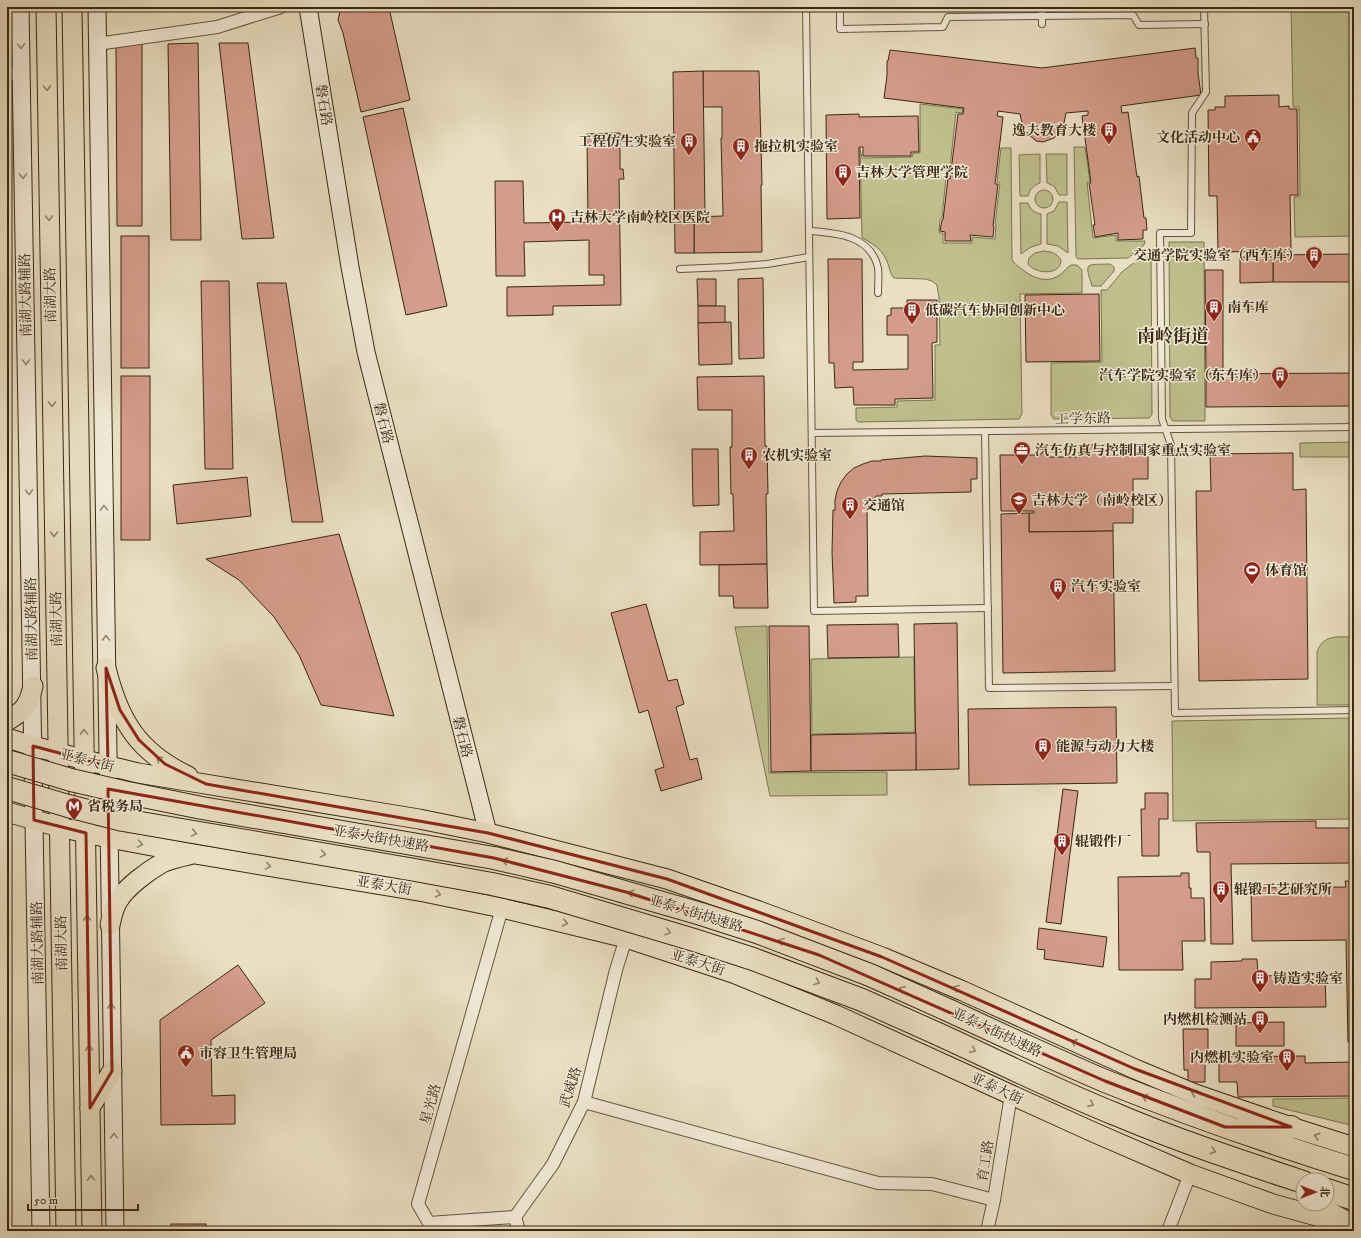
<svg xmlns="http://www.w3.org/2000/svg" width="1361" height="1238" font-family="'IM FELL DW Pica','Noto Serif SC',serif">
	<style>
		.green { fill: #bfc08e; stroke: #7c7450 }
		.building { fill: #d49c8a; stroke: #3a2812 }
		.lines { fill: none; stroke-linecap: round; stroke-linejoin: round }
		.lane-casing { stroke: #66563e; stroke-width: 8 }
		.street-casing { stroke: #66563e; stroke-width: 14 }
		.secondary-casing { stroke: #3a2812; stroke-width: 19 }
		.primary-casing { stroke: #3a2812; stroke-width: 21 }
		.highway-casing { stroke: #3a2812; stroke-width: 24 }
		.lane { stroke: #f1ead7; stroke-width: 6 }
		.street { stroke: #f1ead7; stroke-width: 12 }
		.secondary { stroke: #f1ead7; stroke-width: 17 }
		.primary { stroke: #e9dfc2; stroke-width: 19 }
		.highway { stroke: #e9dfc2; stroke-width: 22 }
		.highway-bridge-casing { stroke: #3a2812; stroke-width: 24; stroke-linecap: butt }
		.highway-bridge { stroke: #e9dfc2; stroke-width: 22 }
		.oneway { stroke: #968974 }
		.oneway2 { stroke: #92846a }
		.marked { fill: none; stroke: #8f2418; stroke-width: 3; stroke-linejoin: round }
		.labels { text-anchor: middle; stroke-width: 3; stroke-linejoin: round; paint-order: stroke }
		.street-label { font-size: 14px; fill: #3a2812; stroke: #f1ead7 }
		.poi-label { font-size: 14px; font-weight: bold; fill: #3a2812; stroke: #f1ead7; text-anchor: start }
		.district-label { font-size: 18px; font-weight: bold; fill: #3a2812; stroke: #f1ead7 }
	</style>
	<rect width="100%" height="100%" fill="#e9dfc2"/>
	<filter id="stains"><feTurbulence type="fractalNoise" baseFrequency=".005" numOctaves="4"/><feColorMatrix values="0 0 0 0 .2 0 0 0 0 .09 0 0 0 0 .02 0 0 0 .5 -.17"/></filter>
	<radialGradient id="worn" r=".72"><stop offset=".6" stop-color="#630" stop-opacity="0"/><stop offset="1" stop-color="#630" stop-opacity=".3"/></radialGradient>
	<g class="green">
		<polygon points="1291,7 1354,7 1354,236 1295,237 1294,197 1300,196 1299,107 1293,107"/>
		<path d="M920,104L963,109L962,113L956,112L949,177H946L942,218L940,219L939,233H943V243H972V237L995,239L996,225L995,224L1000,183L997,182L1001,148H1011L1012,259C1014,265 1019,266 1023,270C1035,279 1048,284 1061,274C1065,271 1067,267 1071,265H1077L1082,270V293L1020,294L1022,414L1019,419L858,422L856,420V408L897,407V401L935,400V345H940L939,298L937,285L932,281L925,279L894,278C890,274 890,269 888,264C884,251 873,243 862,238L860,148L862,158L912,157L913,153H920Z"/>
		<polygon points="1074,147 1085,147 1090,181 1087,182 1093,238 1116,235 1116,241 1145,241 1144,245 1128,258 1078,259 1076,257"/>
		<path d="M1040,154V183C1034,185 1030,189 1028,196H1020L1019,155Z"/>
		<polygon points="1046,154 1067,154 1067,195 1059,195 1054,186 1047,183"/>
		<circle cx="1044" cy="199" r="9"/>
		<polygon points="1059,202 1067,202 1068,253 1058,246 1047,244 1047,214 1054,211"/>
		<path d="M1020,203H1028C1030,209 1034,213 1041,214V244L1031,247L1021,254Z"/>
		<polygon points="1169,242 1204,242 1205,421 1173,421 1170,417"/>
		<polygon points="1151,249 1152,415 1149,418 1054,419 1051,415 1051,363 1102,362 1101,290 1107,290 1122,272"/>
		<path d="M1044,251C1051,252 1057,253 1061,260C1061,276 1035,274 1028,264L1029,258L1035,253Z"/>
		<path d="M1110,264L1114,267V271L1101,286H1092C1084,261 1086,265 1110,264Z"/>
		<polygon points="1354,442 1354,457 1300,457 1300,443"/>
		<polygon points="767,626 769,773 887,772 887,795 770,796 735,627"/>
		<path d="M1354,637V705H1317V652C1323,634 1339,637 1354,637Z"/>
		<polygon points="914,657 915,732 812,734 811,659"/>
		<polygon points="1354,718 1354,819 1173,821 1172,721"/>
		<polygon points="1354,1098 1354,1126 1273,1106 1273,1099"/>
	</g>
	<g class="building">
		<polygon points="341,7 365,7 369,12 389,8 410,100 361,112 343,33 338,20"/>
		<polygon points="198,43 201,240 171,240 168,44"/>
		<polygon points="219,43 248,43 274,238 242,239"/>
		<polygon points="142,44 142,226 117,226 116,45"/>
		<polygon points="1195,48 1196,58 1198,58 1198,73 1201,95 1121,106 1122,113 1128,112 1137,177 1139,176 1144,218 1146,218 1147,230 1143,230 1143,239 1118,240 1118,233 1095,237 1093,225 1095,225 1089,183 1091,183 1082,116 1088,115 1088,111 1066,113 1064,123 1060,132 1054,138 1043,142 1036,141 1026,132 1022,123 1020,114 998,111 997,116 1003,117 995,184 998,184 993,226 994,226 993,237 970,235 971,241 945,241 945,232 940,231 942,220 943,220 948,178 950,179 958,114 963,114 964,108 884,98 887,76 887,61 888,61 890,50 1042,68"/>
		<polygon points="703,71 759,71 762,185 761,185 762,252 694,253 694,217 723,216 721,138 722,138 722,107 703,107"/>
		<polygon points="703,71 705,216 694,217 694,253 675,253 673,72"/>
		<polygon points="1279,95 1279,107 1289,106 1289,109 1297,109 1298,195 1290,195 1291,251 1218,252 1217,196 1209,196 1208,110 1215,110 1215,107 1225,107 1225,96"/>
		<polygon points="403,108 447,306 406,315 363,117"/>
		<polygon points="859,114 859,117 918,116 919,152 911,152 911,156 863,156 863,147 859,147 860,218 827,219 826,115"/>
		<polygon points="620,133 620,169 623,169 624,179 619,179 621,305 553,306 553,315 507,316 507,287 604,285 604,275 589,275 589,240 524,242 525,276 496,276 495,181 523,181 524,223 588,222 587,134"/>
		<rect x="121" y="236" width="28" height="132"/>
		<polygon points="1354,254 1354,282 1273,282 1273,255"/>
		<polygon points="1240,257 1273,257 1273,282 1240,283"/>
		<polygon points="828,259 862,259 863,362 853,362 853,370 908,369 908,335 887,335 887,316 891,315 891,308 907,308 907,300 937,300 937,342 932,343 933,398 895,399 895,405 854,405 853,387 835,388 834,363 829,363"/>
		<polygon points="1205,270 1223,270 1223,374 1206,374"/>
		<polygon points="763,278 764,358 739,359 738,279"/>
		<polygon points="697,279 716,279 716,306 698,306"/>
		<polygon points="201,281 229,281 233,469 205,469"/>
		<polygon points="257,283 286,283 323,522 292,522"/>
		<polygon points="1099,294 1100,361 1026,362 1025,295"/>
		<rect x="698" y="306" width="27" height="17"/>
		<polygon points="731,322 732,364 699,365 698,323"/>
		<polygon points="1353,373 1353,406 1206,407 1206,374"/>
		<rect x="121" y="376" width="29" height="164"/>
		<polygon points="764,376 765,446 767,446 768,494 766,494 767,564 700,565 700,532 734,531 733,494 731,494 730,447 732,447 732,410 698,410 697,377"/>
		<polygon points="1148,444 1148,479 1133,479 1133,523 1113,523 1113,531 1029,532 1029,513 1034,513 1034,511 1001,511 1000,455 1040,455 1042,452 1045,451 1049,452 1049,457 1080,457 1080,445"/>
		<polygon points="692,449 718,449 719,505 693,506"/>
		<polygon points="1293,453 1293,490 1306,489 1308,679 1199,681 1196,491 1211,491 1210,454"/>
		<polygon points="925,456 977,458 977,479 971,479 971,492 882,494 882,496 876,496 869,504 869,509 867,509 868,596 856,596 856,602 834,603 832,552 833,510 835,510 835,500 837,491 841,482 847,474 854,468 863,464 872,461 881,461 881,460"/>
		<polygon points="247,477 251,516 177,524 173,485"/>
		<polygon points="1029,513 1029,532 1113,531 1115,671 1003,673 1001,514"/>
		<polygon points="339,534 394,716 321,705 299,655 274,617 239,580 206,559"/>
		<polygon points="767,564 768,608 734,608 733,596 719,596 719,565"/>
		<polygon points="646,604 668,681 677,679 684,704 676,707 690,760 697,758 702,779 661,791 655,770 664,767 648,710 639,713 611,613"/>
		<polygon points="957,623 959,769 916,770 914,624"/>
		<polygon points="898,624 899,657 828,658 827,625"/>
		<polygon points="769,626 809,626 811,771 771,772"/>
		<polygon points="1116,707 1117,783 969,785 968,709"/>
		<polygon points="916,733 916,770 811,771 811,735"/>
		<polygon points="1063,789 1078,791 1061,924 1046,922"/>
		<polygon points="1145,793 1168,793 1168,819 1159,819 1159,856 1142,856 1141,809 1145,809"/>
		<polygon points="1316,821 1316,828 1354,828 1354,863 1231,864 1233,944 1211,944 1210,852 1197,852 1196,823"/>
		<polygon points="1181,873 1189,873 1189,888 1191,888 1191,898 1204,898 1205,941 1182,941 1183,970 1119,970 1118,877 1181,876"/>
		<polygon points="1345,881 1354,881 1354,1042 1348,1042 1346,940 1252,941 1251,888 1346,887"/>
		<polygon points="1039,928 1107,937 1103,967 1044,959 1045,950 1037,949"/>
		<polygon points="1242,959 1257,959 1258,976 1325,975 1326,1007 1195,1008 1195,979 1211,979 1211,962 1242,961"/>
		<polygon points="238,965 265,1003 211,1040 212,1096 235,1095 235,1124 161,1125 160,1020"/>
		<polygon points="1284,1022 1284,1046 1236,1046 1236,1023"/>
		<polygon points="1183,1029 1208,1029 1208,1054 1205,1054 1205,1082 1188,1082 1188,1070 1184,1070"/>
		<polygon points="1305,1056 1305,1063 1354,1062 1354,1096 1238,1097 1237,1082 1219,1082 1219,1057"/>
		<rect x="171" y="1224" width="35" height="7"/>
	</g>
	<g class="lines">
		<g class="lane-casing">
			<g id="lane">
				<polyline points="806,7 814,611 988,608"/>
				<polyline points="840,7 840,29 943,27 948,17 1133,15 1139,25 1205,24"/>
				<polyline points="1042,7 1042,24"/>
				<polyline points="1204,7 1206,92 1192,113 1191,233 1160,233 1162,419 1171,445 1175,713 1354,710"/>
				<path d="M809,231C836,233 871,235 878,268C879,276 878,285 878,293"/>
				<polyline points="680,269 728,267 767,264 809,257"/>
				<polyline points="985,431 989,688 1174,686"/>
				<polyline points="812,433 1354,427"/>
			</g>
		</g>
		<g class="street-casing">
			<g id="street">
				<polyline points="97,44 217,27 281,7"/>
				<polyline points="7,74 21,73"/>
				<polyline points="502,908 418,1204 429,1223 515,1217"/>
				<polyline points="584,1102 878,1183 932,1184 994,1200"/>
				<polyline points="519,1231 515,1217 553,1164 584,1102 616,970 626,938"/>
				<polyline points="987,1231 994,1200 1011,1095"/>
				<polyline points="1168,1231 1190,1174"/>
			</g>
		</g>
		<g class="secondary-casing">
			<g id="secondary">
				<polyline points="20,7 41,1231"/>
				<polyline points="97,7 115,1231"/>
				<polyline points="308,7 350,267 366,352 488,833"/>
			</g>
		</g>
		<g class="primary-casing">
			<g id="primary">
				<polyline points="46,7 66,1231"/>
				<polyline points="72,7 92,1231"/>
				<path d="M106,668C119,721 138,752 188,776"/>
				<path d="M7,721C24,711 29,705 33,686"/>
				<polyline points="7,738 33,746 85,760 138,773 419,819 488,833 667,879 759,911 882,957 963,991 1135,1069 1195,1094 1291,1127 1354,1147"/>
				<polyline points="7,812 59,827 109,838 195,854 424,892 502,908 626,938 733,973 836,1015 1093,1132 1190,1174 1273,1204 1331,1220"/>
				<path d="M110,925C112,917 113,909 118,901C126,887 148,871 162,863C171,859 180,857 189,855"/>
				<polyline points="90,1108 112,1071"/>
			</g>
		</g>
		<g class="highway-casing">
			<g id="highway">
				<path d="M950,1011C1002,1035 1053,1059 1105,1081C1187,1114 1270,1143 1354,1169"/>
				<path d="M938,1034C997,1061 1055,1090 1115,1114C1176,1140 1240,1161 1303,1182"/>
				<polyline points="1246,1127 1291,1127"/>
				<polyline points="1327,1190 1354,1199"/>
				<polyline points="1312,1204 1352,1226"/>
			</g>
		</g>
		<use href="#lane" class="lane"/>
		<use href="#street" class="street"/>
		<use href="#secondary" class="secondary"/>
		<use href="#primary" class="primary"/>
		<use href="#highway" class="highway"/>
		<g class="highway-bridge-casing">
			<g id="highway-bridge">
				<polyline points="7,761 71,780 123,792 202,808 494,858 555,872 701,914 757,932 870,975 950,1011"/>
				<polyline points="7,788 68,806 123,820 415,870 492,884 550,897 694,940 753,959 862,1000 938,1034"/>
			</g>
		</g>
		<use href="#highway-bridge" class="highway-bridge"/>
	</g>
	<defs><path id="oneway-chevron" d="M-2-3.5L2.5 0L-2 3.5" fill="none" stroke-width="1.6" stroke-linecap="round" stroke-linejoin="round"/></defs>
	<g class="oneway">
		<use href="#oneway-chevron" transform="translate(21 46) rotate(89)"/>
		<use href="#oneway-chevron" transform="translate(23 176) rotate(89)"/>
		<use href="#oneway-chevron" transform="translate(26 362) rotate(89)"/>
		<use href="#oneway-chevron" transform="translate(29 492) rotate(89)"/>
		<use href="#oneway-chevron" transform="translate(104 508) rotate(-91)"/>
		<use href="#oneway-chevron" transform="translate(106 638) rotate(-91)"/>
		<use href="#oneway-chevron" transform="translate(111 1006) rotate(-91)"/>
		<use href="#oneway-chevron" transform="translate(114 1136) rotate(-91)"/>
	</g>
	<g class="oneway2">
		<use href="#oneway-chevron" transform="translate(47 88) rotate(89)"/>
		<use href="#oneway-chevron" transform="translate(49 218) rotate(89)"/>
		<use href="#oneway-chevron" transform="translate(52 404) rotate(89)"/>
		<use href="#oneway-chevron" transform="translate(54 534) rotate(89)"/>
		<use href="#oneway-chevron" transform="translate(84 732) rotate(-91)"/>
		<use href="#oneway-chevron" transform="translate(159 759) rotate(-144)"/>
		<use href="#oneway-chevron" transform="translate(194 833) rotate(10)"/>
		<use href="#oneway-chevron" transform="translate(140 844) rotate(10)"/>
		<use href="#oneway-chevron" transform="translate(323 854) rotate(10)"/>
		<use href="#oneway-chevron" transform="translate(505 861) rotate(-167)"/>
		<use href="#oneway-chevron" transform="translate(268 866) rotate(9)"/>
		<use href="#oneway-chevron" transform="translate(631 893) rotate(-164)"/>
		<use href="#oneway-chevron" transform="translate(438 894) rotate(12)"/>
		<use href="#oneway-chevron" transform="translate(87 918) rotate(-91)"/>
		<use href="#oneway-chevron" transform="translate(565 923) rotate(13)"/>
		<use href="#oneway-chevron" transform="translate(668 932) rotate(16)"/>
		<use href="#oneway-chevron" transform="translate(781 941) rotate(-160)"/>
		<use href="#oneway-chevron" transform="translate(817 982) rotate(21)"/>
		<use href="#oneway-chevron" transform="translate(956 988) rotate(-157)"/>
		<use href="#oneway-chevron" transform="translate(902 989) rotate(-156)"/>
		<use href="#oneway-chevron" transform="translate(1074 1042) rotate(-156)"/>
		<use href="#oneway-chevron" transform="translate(89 1048) rotate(-91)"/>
		<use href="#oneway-chevron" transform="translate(973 1050) rotate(25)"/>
		<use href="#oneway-chevron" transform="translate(1194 1093) rotate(-159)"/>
		<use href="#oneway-chevron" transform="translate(1145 1097) rotate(-158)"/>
		<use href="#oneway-chevron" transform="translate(1091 1104) rotate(24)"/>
		<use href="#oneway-chevron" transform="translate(1317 1136) rotate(-163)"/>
		<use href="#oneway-chevron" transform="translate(1213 1151) rotate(19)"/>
		<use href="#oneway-chevron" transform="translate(91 1178) rotate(-91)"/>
	</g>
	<path class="marked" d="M106,668L120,710L139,740L165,764L206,784L488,833L667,879L882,957L1135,1069L1291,1127H1225L1105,1081L819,955L626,892L494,858L108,789L112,1071L90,1108L86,833L34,820L33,746L108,766Z"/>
	<defs>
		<g id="building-pin" transform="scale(0.9)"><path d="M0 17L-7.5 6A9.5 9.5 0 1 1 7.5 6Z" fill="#8f2418" stroke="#f1ead7"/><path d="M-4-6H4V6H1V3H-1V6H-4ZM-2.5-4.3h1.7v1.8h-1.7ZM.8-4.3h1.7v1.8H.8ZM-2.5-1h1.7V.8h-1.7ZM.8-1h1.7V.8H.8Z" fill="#fff"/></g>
		<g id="civic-pin" transform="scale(0.9)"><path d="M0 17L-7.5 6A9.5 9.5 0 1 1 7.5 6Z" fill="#8f2418" stroke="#f1ead7"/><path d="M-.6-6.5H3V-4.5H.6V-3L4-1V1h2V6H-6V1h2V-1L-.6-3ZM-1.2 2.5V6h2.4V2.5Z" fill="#fff"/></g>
		<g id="hospital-pin" transform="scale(0.9)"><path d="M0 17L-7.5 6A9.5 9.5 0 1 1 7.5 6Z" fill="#8f2418" stroke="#f1ead7"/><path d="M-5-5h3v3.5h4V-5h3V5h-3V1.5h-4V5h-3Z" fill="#fff"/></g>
		<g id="office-pin" transform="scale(0.9)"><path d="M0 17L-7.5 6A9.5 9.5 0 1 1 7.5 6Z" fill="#8f2418" stroke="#f1ead7"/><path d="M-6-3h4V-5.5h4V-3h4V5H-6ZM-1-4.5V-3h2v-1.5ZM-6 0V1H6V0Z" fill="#fff"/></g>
		<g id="university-pin" transform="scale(0.9)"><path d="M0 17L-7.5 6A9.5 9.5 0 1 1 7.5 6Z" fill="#8f2418" stroke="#f1ead7"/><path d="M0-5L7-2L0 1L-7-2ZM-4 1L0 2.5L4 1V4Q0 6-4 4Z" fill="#fff"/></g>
		<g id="stadium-pin" transform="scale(0.9)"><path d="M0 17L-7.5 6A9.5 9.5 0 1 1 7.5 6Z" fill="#8f2418" stroke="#f1ead7"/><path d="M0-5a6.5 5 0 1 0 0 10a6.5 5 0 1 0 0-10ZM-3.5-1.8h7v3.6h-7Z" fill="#fff"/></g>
		<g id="metro-pin" transform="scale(0.9)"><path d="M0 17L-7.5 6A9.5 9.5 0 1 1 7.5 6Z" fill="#8f2418" stroke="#f1ead7"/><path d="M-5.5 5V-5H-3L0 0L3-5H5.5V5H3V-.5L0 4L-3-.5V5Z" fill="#fff"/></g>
	</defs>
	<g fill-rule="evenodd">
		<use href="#building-pin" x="1109" y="130"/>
		<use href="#civic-pin" x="1253" y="137"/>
		<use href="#building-pin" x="689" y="141"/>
		<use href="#building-pin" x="741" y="146"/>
		<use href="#building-pin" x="843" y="172"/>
		<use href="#hospital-pin" x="557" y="217"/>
		<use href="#building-pin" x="1314" y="255"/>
		<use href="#building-pin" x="1214" y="307"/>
		<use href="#building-pin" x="912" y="310"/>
		<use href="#building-pin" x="1280" y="375"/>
		<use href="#office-pin" x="1022" y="450"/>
		<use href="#building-pin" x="749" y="455"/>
		<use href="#university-pin" x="1019" y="500"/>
		<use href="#building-pin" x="850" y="505"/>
		<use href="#stadium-pin" x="1252" y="570"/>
		<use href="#building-pin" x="1058" y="586"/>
		<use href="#building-pin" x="1043" y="746"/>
		<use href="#metro-pin" x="74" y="806"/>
		<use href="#building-pin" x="1062" y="841"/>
		<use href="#building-pin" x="1221" y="889"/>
		<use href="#building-pin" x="1260" y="978"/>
		<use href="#building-pin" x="1260" y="1019"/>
		<use href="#civic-pin" x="186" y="1053"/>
		<use href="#building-pin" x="1287" y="1057"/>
	</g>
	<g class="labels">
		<g class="street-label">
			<text transform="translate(324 105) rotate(81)" y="5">磐石路</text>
			<text transform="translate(25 295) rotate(-91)" y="5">南湖大路辅路</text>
			<text transform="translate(50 295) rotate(-91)" y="5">南湖大路</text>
			<text transform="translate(1083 418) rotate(-1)" y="5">工学东路</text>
			<text transform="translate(384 423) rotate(76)" y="5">磐石路</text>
			<text transform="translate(31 619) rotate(-91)" y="5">南湖大路辅路</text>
			<text transform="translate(56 619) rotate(-91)" y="5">南湖大路</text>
			<text transform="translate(463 737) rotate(76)" y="5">磐石路</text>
			<text transform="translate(87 760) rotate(14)" y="5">亚泰大街</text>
			<text transform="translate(381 838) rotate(10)" y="5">亚泰大街快速路</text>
			<text transform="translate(384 885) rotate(9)" y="5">亚泰大街</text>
			<text transform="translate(696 913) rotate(17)" y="5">亚泰大街快速路</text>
			<text transform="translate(37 943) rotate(-91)" y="5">南湖大路辅路</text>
			<text transform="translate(61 943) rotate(-91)" y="5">南湖大路</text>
			<text transform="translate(698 962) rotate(18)" y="5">亚泰大街</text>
			<text transform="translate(997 1032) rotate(25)" y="5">亚泰大街快速路</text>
			<text transform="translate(570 1087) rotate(-72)" y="5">武威路</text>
			<text transform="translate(997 1088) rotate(25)" y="5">亚泰大街</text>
			<text transform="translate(430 1104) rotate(-74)" y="5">星光路</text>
			<text transform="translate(985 1161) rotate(-81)" y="5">育工路</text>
		</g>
		<g class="poi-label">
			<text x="1096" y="135" text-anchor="end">逸夫教育大楼</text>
			<text x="1240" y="142" text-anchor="end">文化活动中心</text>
			<text x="676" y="146" text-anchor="end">工程仿生实验室</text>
			<text x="754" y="151">拖拉机实验室</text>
			<text x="856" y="177">吉林大学管理学院</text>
			<text x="570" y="222">吉林大学南岭校区医院</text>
			<text x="1301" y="260" text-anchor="end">交通学院实验室（西车库）</text>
			<text x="1227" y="312">南车库</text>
			<text x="925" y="315">低碳汽车协同创新中心</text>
			<text x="1267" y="380" text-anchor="end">汽车学院实验室（东车库）</text>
			<text x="1035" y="455">汽车仿真与控制国家重点实验室</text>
			<text x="762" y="460">农机实验室</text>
			<text x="1032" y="505">吉林大学（南岭校区）</text>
			<text x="863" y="510">交通馆</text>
			<text x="1265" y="575">体育馆</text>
			<text x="1071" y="591">汽车实验室</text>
			<text x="1056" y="751">能源与动力大楼</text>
			<text x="87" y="811">省税务局</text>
			<text x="1075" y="846">辊锻件厂</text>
			<text x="1234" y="894">辊锻工艺研究所</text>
			<text x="1273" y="983">铸造实验室</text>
			<text x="1247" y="1024" text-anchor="end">内燃机检测站</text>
			<text x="199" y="1058">市容卫生管理局</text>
			<text x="1274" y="1062" text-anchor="end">内燃机实验室</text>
		</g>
		<g class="district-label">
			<text x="1173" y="342">南岭街道</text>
		</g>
	</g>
	<rect width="1361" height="1238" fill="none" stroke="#e9dfc2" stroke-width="24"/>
	<rect x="8" y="8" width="1345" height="1222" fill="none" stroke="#3a2812" stroke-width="2"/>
	<rect x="12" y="12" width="1337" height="1214" fill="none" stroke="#3a2812"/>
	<g transform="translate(1315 1192) rotate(90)"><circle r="19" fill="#f1ead7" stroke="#a89c88"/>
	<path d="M0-3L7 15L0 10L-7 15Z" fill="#8f2418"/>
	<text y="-6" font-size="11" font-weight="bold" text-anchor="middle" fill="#3a2812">北</text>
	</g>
	<path d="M28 1204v6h110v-6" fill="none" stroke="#3a2812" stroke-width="2"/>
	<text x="34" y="1204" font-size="12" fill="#3a2812" stroke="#f1ead7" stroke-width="3" paint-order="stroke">50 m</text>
	<rect width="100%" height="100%" filter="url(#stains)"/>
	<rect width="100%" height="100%" fill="url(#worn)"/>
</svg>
